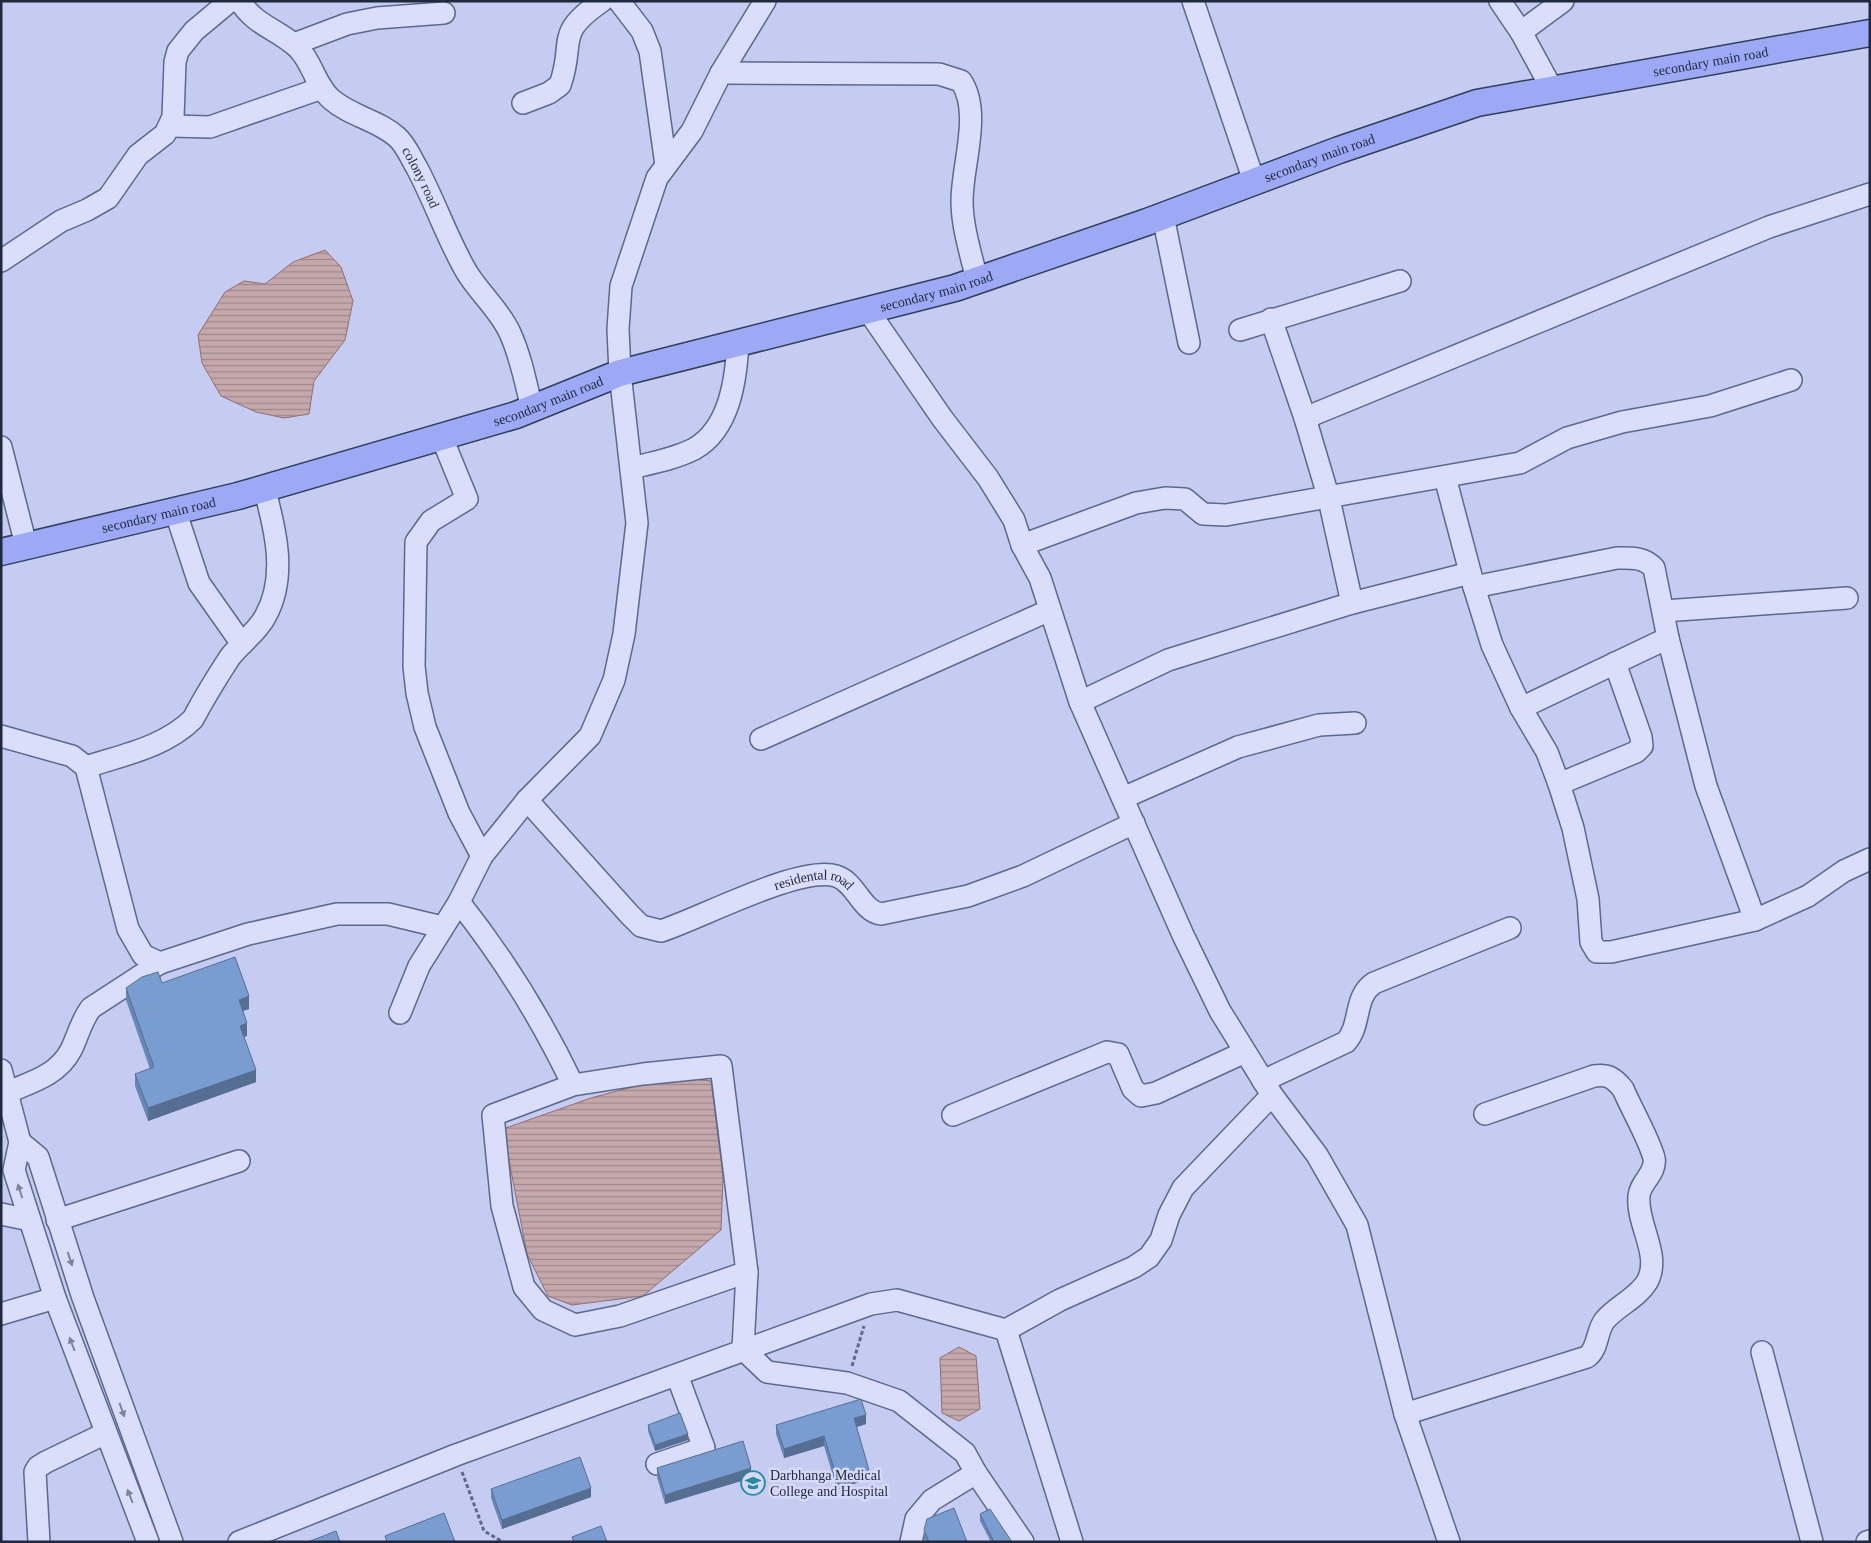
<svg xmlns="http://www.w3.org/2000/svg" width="1871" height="1543" font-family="'Times New Roman',serif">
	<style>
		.water { fill: url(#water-rules); stroke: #936d70 }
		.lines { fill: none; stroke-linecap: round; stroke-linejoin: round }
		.minor-casing { stroke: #5a698d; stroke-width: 24 }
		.major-casing { stroke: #2f3e5b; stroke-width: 29 }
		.path { stroke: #5a698d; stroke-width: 3; stroke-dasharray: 4 2.5; stroke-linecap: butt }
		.minor { stroke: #dadefb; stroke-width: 21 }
		.major { stroke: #9da9f5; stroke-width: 26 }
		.wall { fill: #6987b4 }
		.shaded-wall { fill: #556e92 }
		.building { fill: #7a9dd1; stroke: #556e92 }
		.oneway { fill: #7c849c }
		.labels { text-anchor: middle; stroke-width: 5; stroke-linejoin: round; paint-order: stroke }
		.street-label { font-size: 14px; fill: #1f293d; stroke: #d6daf8 }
		.poi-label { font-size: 14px; fill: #1f293d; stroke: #d6daf8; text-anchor: start }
	</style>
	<defs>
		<pattern id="water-rules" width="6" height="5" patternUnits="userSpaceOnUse" patternTransform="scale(1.25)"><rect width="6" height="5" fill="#c4a8ab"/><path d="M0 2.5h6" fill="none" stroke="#9f898c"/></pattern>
	</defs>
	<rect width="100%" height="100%" fill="#c6cbf1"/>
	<g class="water">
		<polygon points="325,250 341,267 353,301 345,340 314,381 309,414 284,418 256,412 221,396 202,363 198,335 225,292 244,281 265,284 293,262"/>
		<polygon points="692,1079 711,1081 723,1176 721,1230 643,1296 572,1305 548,1296 527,1254 503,1129 591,1098 647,1083"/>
		<polygon points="959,1347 976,1356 980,1409 959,1421 942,1413 940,1358"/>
	</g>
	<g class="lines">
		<g class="minor-casing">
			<g id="minor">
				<path id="s1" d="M240,1C254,25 279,30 298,48C313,63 315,85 331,99C350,116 378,120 397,137C406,145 411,158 417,168C435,202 447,238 466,271C479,293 499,309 510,333C521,357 526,384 532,409"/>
				<polyline points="619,1 642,31 650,51 666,165"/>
				<polyline points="1193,1 1254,181"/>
				<polyline points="1500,1 1521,32 1552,89"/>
				<polyline points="1521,32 1563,1"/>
				<polyline points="294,44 347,24 377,18 444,13"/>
				<path d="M721,73L939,74L961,81C982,112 962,165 962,201C962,227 971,254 977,280"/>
				<path d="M523,103L549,93L560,85C576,40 553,35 602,1"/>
				<polyline points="171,126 210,127 322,88"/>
				<polyline points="1163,216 1189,343"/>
				<polyline points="1,261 61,221 87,210 108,198 138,155 165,134 173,117 175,62 178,51 194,31 230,1"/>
				<polyline points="867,309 942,418 988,478 1014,520 1022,545 1040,578 1080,702 1183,935 1220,1011 1272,1095 1317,1155 1357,1225 1405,1414 1449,1542"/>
				<polyline points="1271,319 1305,418 1329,499 1352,603"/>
				<polyline points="1240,330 1400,281"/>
				<polyline points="1305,418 1769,227 1870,194"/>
				<polyline points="442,438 467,499 431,521 416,542 414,666 417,693 425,727 459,813 482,856"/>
				<polyline points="1,447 26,545"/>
				<path d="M631,468C652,463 674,459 694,449C730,429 736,379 738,343"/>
				<polyline points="1445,477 1474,587 1492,645 1521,708 1547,752 1559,784 1573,828 1588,899 1591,942 1597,952 1611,952 1755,920 1808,896 1844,871 1870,859"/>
				<polyline points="175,510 199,583 242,644"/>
				<polyline points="1022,545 1136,503 1165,498 1185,499 1203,514 1226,515 1520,463 1567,438 1622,422 1710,406 1791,380"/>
				<path d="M1474,587L1617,558C1632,558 1644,557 1654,568L1668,638L1706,786L1755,920"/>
				<polyline points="1664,611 1847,598"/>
				<polyline points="1080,702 1168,660 1352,603 1470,573"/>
				<polyline points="1521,708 1668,638"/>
				<polyline points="1,736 72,756 86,767 128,929 143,955 160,963 248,934 337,914 388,914 442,927"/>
				<polyline points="761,739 1050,610"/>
				<path d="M86,767C123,755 165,747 193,719C204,698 217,677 230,657C241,643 257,632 265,617C288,577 275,528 264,487"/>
				<polyline points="1559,784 1636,752 1642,746 1641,737 1615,663"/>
				<polyline points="1123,798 1238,747 1319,725 1355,723"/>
				<path id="s2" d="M527,800L629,914L641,926L661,931C701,918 800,865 836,876C856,882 861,911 881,914L968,896L1023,876L1134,823"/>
				<path d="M459,902C505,960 541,1018 573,1085L643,1074L721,1066L747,1272L620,1316L575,1325L543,1310L524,1287L502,1206L493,1115L573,1085"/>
				<polyline points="400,1013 419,966 459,902 482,856 527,800 590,736 614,680 624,634 637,523 620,373 618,329 621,286 657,178 692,131 721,73 765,1"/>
				<polyline points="1,1070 20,1142 14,1170 55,1298 148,1542"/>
				<path d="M1263,1081L1346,1042C1362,1024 1353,997 1374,983L1510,928"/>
				<path d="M8,1092C32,1082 58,1075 71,1050C78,1036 81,1021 91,1008L160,963"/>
				<polyline points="953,1115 1107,1052 1118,1054 1133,1089 1141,1096 1156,1093 1245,1052"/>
				<polyline points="20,1142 38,1157 83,1298 172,1542"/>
				<polyline points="1,1214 30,1220"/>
				<polyline points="57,1220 239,1161"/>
				<polyline points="747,1272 743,1349 767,1372 847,1383 899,1401 965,1453 976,1473 1023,1542"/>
				<polyline points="1,1314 55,1298"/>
				<polyline points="1006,1330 1060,1300 1134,1267 1149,1257 1161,1240 1169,1215 1183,1188 1272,1095"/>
				<polyline points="1762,1352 1812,1542"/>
				<path d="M1405,1414L1587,1357C1599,1348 1596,1331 1605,1320C1617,1306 1637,1298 1647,1282C1662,1255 1636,1224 1639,1196C1640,1182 1657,1173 1654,1158C1649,1139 1631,1108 1623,1089C1614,1078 1608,1074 1594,1076L1485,1114"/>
				<polyline points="657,1464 704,1448 677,1375"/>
				<polyline points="39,1542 35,1472 38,1467 46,1462 106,1433"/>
				<polyline points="239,1542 456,1455 871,1304 897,1300 1006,1330 1072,1542"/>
				<polyline points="911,1542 916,1519 932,1500 976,1473"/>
				<polyline points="1867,1542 1870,1541"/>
			</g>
		</g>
		<g class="major-casing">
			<g id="major">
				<path id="s3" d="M1,552L238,496L516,415L620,373L955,288L1147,222L1339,150L1477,103L1870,33"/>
			</g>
		</g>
		<g class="path">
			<polyline points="852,1366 864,1326"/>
			<polyline points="462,1472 484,1531 503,1542"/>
		</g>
		<use href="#minor" class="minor"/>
		<use href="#major" class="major"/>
	</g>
	<g class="wall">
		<polygon points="162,983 249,1009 243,1011 247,1036 244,1037 256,1082 148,1121 135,1086 135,1074 150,1069 126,1000 126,988"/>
		<polygon points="866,1424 856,1427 869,1479 837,1489 824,1446 784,1458 776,1434 776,1425"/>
		<polygon points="648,1425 688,1440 655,1451 648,1431"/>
		<polygon points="657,1468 751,1478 665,1504 657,1477"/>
		<polygon points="491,1489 591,1497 502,1529 491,1498"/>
		<polygon points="980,1514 1012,1542 991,1542 980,1521"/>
		<polygon points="924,1530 967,1542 925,1542 924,1539"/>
	</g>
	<g class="shaded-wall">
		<polygon points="249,996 249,1009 239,1012 239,1000"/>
		<polygon points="247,1023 247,1036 240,1038 240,1026"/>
		<polygon points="256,1070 256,1082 148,1121 148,1108"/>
		<polygon points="866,1415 866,1424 854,1428 854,1418"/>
		<polygon points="688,1434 688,1440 655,1451 655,1445"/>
		<polygon points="824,1436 824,1446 784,1458 784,1449"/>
		<polygon points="751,1468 751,1478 665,1504 665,1495"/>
		<polygon points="869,1470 869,1479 837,1489 837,1479"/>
		<polygon points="591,1488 591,1497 502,1529 502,1520"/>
	</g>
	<g class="building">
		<polygon points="235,957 249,996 239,1000 247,1023 240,1026 256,1070 148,1108 135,1074 154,1067 126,988 142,977 158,972 162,983"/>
		<polygon points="861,1399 866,1415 854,1418 869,1470 837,1479 824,1436 784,1449 776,1425"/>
		<polygon points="680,1413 688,1434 655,1445 648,1425"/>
		<polygon points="743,1441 751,1468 665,1495 657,1468"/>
		<polygon points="580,1457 591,1488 502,1520 491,1489"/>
		<polygon points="954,1508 967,1542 929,1542 924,1530 927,1519"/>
		<polygon points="990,1509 1012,1542 994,1542 980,1514"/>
		<polygon points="444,1513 455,1542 387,1542 385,1536"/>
		<polygon points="601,1526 607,1542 574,1542 572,1537"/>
		<polygon points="336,1531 340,1542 308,1542"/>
	</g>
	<defs><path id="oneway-solid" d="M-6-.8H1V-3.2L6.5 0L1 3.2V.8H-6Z" transform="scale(1.25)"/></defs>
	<g class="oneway">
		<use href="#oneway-solid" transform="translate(20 1191) rotate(-108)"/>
		<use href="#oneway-solid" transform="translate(70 1259) rotate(72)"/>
		<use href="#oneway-solid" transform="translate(72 1344) rotate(-111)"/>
		<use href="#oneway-solid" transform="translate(122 1410) rotate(70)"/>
		<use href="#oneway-solid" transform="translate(130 1496) rotate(-111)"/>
	</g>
	<defs>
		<g id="university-ring" transform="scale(1.25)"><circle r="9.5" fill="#d6daf8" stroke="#278ba0" stroke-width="1.5"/><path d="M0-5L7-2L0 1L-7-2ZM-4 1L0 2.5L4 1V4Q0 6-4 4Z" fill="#278ba0"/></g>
	</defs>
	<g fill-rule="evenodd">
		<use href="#university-ring" x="753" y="1483"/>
	</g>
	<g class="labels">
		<g class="street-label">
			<text dy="5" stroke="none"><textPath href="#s3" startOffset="1782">secondary main road</textPath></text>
			<text dy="5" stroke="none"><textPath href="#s3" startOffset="1378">secondary main road</textPath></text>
			<text dy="5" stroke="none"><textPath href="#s1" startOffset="260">colony road</textPath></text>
			<text dy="5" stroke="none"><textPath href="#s3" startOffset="972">secondary main road</textPath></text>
			<text dy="5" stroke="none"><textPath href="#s3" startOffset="568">secondary main road</textPath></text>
			<text dy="5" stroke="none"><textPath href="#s3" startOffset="162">secondary main road</textPath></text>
			<text dy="5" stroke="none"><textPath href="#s2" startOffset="354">residental road</textPath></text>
		</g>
		<g class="poi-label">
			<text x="770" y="1480">Darbhanga Medical<tspan x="770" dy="16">College and Hospital</tspan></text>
		</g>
	</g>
	<rect width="1871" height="1543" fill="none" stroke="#1f293d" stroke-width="5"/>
</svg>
